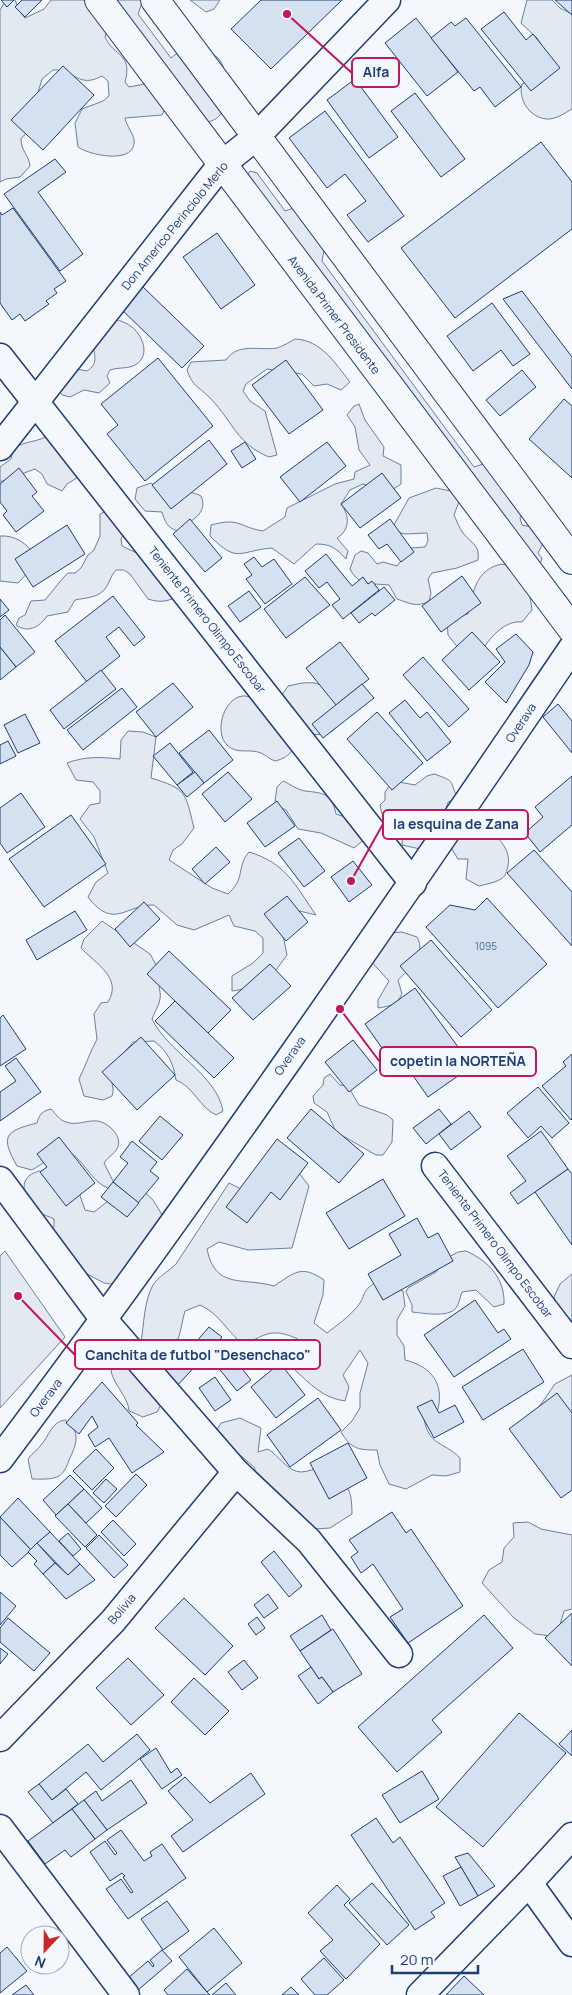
<svg xmlns="http://www.w3.org/2000/svg" width="572" height="1995" font-family="Manrope,sans-serif">
	<style>
		.green { fill: #e3e9f0; stroke: #687fa3; fill-rule: evenodd }
		.building { fill: #d5e0f0; stroke: #1d3f73 }
		.lines { fill: none; stroke-linecap: round; stroke-linejoin: round }
		.street-casing { stroke: #1d3f73; stroke-width: 29 }
		.secondary-casing { stroke: #1d3f73; stroke-width: 30 }
		.street { stroke: #f4f7fb; stroke-width: 26 }
		.secondary { stroke: #f4f7fb; stroke-width: 28 }
		.labels { text-anchor: middle; stroke-width: 4; stroke-linejoin: round; paint-order: stroke }
		.number-label { font-size: 10px; fill: #4b6792 }
		.street-label { font-size: 12px; fill: #1d3f73; stroke: #f4f7fb }
		.leader { fill: none; stroke: #c2185b; stroke-width: 2 }
		.callout-dot { fill: #c2185b; stroke: #f4f7fb; stroke-width: 2 }
		.callout { fill: #f4f7fb; stroke: #c2185b; stroke-width: 2 }
		.callout-label { font-size: 14px; text-anchor: middle; font-weight: bold; fill: #1d3f73 }
	</style>
	<rect width="100%" height="100%" fill="#f4f7fb"/>
	<g class="green">
		<path d="M6,0H15L20,12L25,18L44,9L51,0H143L138,14L171,58L180,51C190,52 210,49 218,58C229,69 228,103 220,115C216,120 211,121 206,123L165,109L162,115L125,118C126,126 136,136 134,144C131,164 89,155 78,147L75,123L82,109L103,101L109,96L108,81L102,76C78,89 75,69 53,70L42,79L26,133L21,139C21,151 29,155 30,166L20,177L6,179L0,182V10ZM107,30L150,83L129,87L125,82C133,53 114,57 105,37Z"/>
		<polygon points="190,0 220,0 214,9 206,12"/>
		<path d="M527,0H552L560,8L572,14V109C565,113 555,120 546,119C529,117 518,99 522,84L529,81L541,44L537,38L521,23Z"/>
		<polygon points="250,171 257,173 285,211 300,206 325,246 322,261 474,467 486,463 523,512 520,518 522,525 537,528 544,541 538,553 542,558 540,565 245,178"/>
		<path d="M115,319C121,321 127,323 132,327C144,337 151,358 133,366C126,369 118,367 110,370L107,376L110,383L99,393L84,390L70,397L62,395L59,390L72,368L87,371C98,364 95,357 93,345Z"/>
		<path d="M295,339C321,340 335,363 350,382L341,390L327,384L314,386L302,374L267,369L246,384L243,391L250,401L265,411L277,455L269,457C237,444 233,422 211,399C200,387 193,388 187,370L191,362L226,360C238,342 259,351 277,348C283,346 290,342 295,339Z"/>
		<path d="M359,404L365,420L384,447L383,456L401,465V484L389,492L363,484L350,490L341,504C350,516 350,530 337,538L348,551L346,559C336,548 331,544 316,544L294,564L272,548C238,551 238,564 210,536L211,525C241,517 238,527 263,531L285,517L287,508L335,484L354,479L355,472L370,465L359,450L355,427L347,415L354,406Z"/>
		<path d="M51,434L83,474L67,484L62,491L47,484L42,474L35,469L0,482V467L11,459L13,449C25,440 38,443 51,434Z"/>
		<path d="M151,483C172,499 181,486 201,496C209,514 190,521 177,531C167,527 165,522 162,512L145,511L135,499L137,488Z"/>
		<path d="M436,488L451,491L459,502L454,515C457,521 459,528 463,533C472,544 480,545 478,560L457,568L432,573L428,579L431,593L429,601C417,608 409,603 397,599L389,585C372,583 359,587 350,569L355,555L361,551L368,553L377,564L383,562L397,566L411,548L425,547L428,541L427,533L405,534L397,532L394,525L409,498Z"/>
		<path d="M114,508L124,533L121,539L122,546L143,556L180,594C170,602 160,603 148,599L130,574L124,570H116C110,576 109,586 103,591C96,598 84,598 75,600L68,612L47,616C39,628 27,633 16,625L19,618L25,615L31,601L45,600L63,578L68,573H75L81,568L88,555L94,550L100,536V514Z"/>
		<path d="M0,536C15,535 27,543 35,556L33,567L18,583L0,581Z"/>
		<path d="M502,564C527,569 529,589 532,610L522,622C506,620 491,636 483,649H459L448,635L447,619L468,614C473,592 476,569 502,564Z"/>
		<path d="M302,683C307,683 313,682 318,684C342,692 357,747 301,732C295,747 292,757 275,761C269,759 266,755 261,753C249,748 237,755 227,745C213,731 225,694 246,696C250,697 256,701 260,703L280,698L288,686Z"/>
		<path d="M128,731L143,732L156,737L151,778C187,789 185,792 194,828L182,844L173,850L169,860L212,888L228,894C246,878 236,867 249,852C286,863 295,885 316,915L291,909L278,911L287,955L276,970L257,987L232,991V976L253,963L263,953V938L255,931L234,926L229,915L194,930L177,925L154,905C126,904 114,931 88,897L96,882L108,873L94,837L80,819L90,805L100,803V791L93,782L76,780L67,763C86,756 101,757 120,759L121,740Z"/>
		<path d="M434,774C458,782 448,781 458,798L448,802C444,818 438,819 425,826V831L430,838L420,849L402,845L403,823L395,822L382,814L380,805L385,800V792L393,781L415,785L427,776Z"/>
		<path d="M283,781C290,784 298,790 305,791C323,793 332,793 336,814L357,821L366,838L354,848L321,833L298,829L286,810L279,807L275,801L277,787Z"/>
		<path d="M476,822C492,831 512,846 508,866C507,871 506,876 501,879C495,883 486,884 479,886L466,879L468,859H458L450,846L458,833Z"/>
		<path d="M102,921L150,954L160,972C157,981 159,983 160,992C162,1001 155,1011 152,1019C167,1051 217,1075 223,1111L216,1115C199,1107 194,1087 176,1080C173,1062 168,1052 154,1041L133,1042C125,1053 112,1061 111,1076C111,1084 115,1088 112,1096L103,1100L84,1096L79,1079C86,1065 90,1052 97,1039L94,1014L101,1003L108,1002C123,978 95,963 81,948L84,939Z"/>
		<path d="M402,932L417,937C427,954 409,969 398,980L402,994C396,1005 391,1006 378,1008V1000L389,981L368,958L380,934Z"/>
		<polygon points="330,1074 340,1085 348,1086 359,1105 387,1115 393,1120 392,1142 383,1155 376,1155 336,1132 327,1112 314,1103 313,1096 323,1085 324,1078"/>
		<path d="M51,1109C56,1114 59,1120 66,1122C77,1126 86,1120 97,1121C108,1122 124,1137 117,1149C114,1154 108,1157 104,1163L114,1183L110,1189C89,1182 84,1156 64,1150L32,1170L17,1166C0,1136 5,1131 37,1123C39,1115 42,1111 51,1109Z"/>
		<path d="M275,1142L309,1186L292,1248L248,1250L219,1242L207,1249C215,1290 243,1277 274,1286C294,1273 301,1264 324,1280L323,1295L314,1323L327,1333C337,1325 349,1317 357,1307C367,1295 360,1292 376,1282L403,1291L405,1306L397,1320V1335L404,1346L405,1360C433,1367 445,1385 437,1413L424,1419C429,1446 443,1441 460,1458V1472L446,1476L432,1475L406,1489L389,1484L380,1465L377,1450C358,1450 351,1449 341,1432L352,1421L360,1408V1393L368,1363L360,1350L343,1375L349,1387L345,1401C323,1398 310,1384 294,1369L298,1339C273,1328 267,1333 244,1345C227,1332 220,1314 200,1305L185,1311C180,1328 182,1337 170,1352L141,1342C144,1324 144,1301 153,1285C158,1277 169,1271 176,1264L229,1183L241,1189Z"/>
		<path d="M39,1171L46,1172L78,1190L85,1210L94,1212L112,1198L141,1189L153,1200L166,1221L120,1285L104,1283L63,1261L51,1234L54,1226V1219C50,1217 43,1215 39,1212C25,1200 14,1178 39,1171Z"/>
		<polygon points="5,1251 65,1337 0,1408 0,1256"/>
		<path d="M466,1251C489,1261 505,1279 504,1304L494,1307L476,1290L462,1292C460,1297 459,1304 456,1308C448,1318 423,1313 412,1312V1305L406,1292L408,1288L436,1272L449,1257L458,1252Z"/>
		<polygon points="572,1274 572,1321 556,1307 554,1297 560,1284"/>
		<path d="M125,1364L133,1367L164,1399L157,1412L143,1417L129,1411C128,1396 114,1386 111,1371L117,1365Z"/>
		<polygon points="572,1375 572,1448 539,1407 555,1384"/>
		<path d="M240,1418L261,1428L258,1452L268,1449C278,1455 288,1472 301,1472C308,1472 315,1468 322,1468C345,1482 352,1484 352,1514L330,1528L314,1529L253,1487L255,1468L215,1433L221,1423Z"/>
		<path d="M65,1420C82,1430 76,1446 69,1460C67,1466 64,1473 59,1476C52,1480 40,1479 32,1479L28,1459C32,1453 38,1450 41,1445C50,1435 51,1422 65,1420Z"/>
		<polygon points="528,1522 541,1529 572,1535 572,1609 564,1611 560,1625 551,1636 535,1634 513,1617 482,1583 489,1570 502,1562 504,1548 514,1537 513,1523"/>
	</g>
	<g class="building">
		<polygon points="1,0 14,0 7,7"/>
		<polygon points="22,0 42,0 25,17 15,7"/>
		<polygon points="261,0 342,0 271,69 231,29"/>
		<polygon points="555,0 572,0 572,15"/>
		<polygon points="504,12 526,40 533,34 560,68 531,91 481,29"/>
		<polygon points="416,18 458,72 427,96 385,43"/>
		<polygon points="466,18 521,87 495,107 480,87 474,91 431,38 451,22 455,26"/>
		<polygon points="63,66 94,95 43,150 11,120"/>
		<polygon points="355,79 398,137 369,158 327,100"/>
		<polygon points="415,93 465,159 441,177 391,111"/>
		<polygon points="325,111 404,216 368,242 347,215 366,201 345,174 327,188 289,138"/>
		<polygon points="541,142 572,182 572,229 455,318 401,248"/>
		<polygon points="55,159 66,172 38,192 83,254 60,271 4,194"/>
		<polygon points="13,208 66,281 54,289 57,293 46,301 49,304 25,321 20,314 12,320 0,303 0,212 2,215"/>
		<polygon points="217,233 255,285 221,309 183,257"/>
		<polygon points="142,286 204,346 182,368 120,308"/>
		<polygon points="522,291 572,357 572,389 503,299"/>
		<polygon points="492,303 530,354 513,366 501,350 473,371 447,336"/>
		<polygon points="158,358 213,426 145,481 107,434 118,425 101,404"/>
		<polygon points="286,360 323,410 289,434 252,385"/>
		<polygon points="522,370 536,387 500,416 486,400"/>
		<polygon points="564,399 572,406 572,478 529,439"/>
		<polygon points="209,440 227,464 171,509 152,485"/>
		<polygon points="245,442 256,459 242,468 231,451"/>
		<polygon points="327,442 346,466 300,502 280,477"/>
		<polygon points="19,468 37,492 32,496 44,511 16,532 3,515 7,511 0,502 0,484"/>
		<polygon points="382,473 401,498 360,528 341,504"/>
		<polygon points="190,519 222,558 205,572 173,534"/>
		<polygon points="390,519 414,552 401,562 387,544 379,549 368,535"/>
		<polygon points="67,525 85,554 33,587 15,559"/>
		<polygon points="326,554 352,586 363,577 368,584 372,581 379,590 343,619 332,605 340,599 327,582 319,588 305,571"/>
		<polygon points="254,557 262,567 274,559 292,584 265,604 246,579 252,575 244,564"/>
		<polygon points="462,576 481,603 441,632 422,606"/>
		<polygon points="305,577 330,605 286,638 264,609"/>
		<polygon points="384,587 395,600 375,616 372,613 359,623 351,613"/>
		<polygon points="249,591 261,607 240,622 228,606"/>
		<polygon points="113,596 145,637 134,646 119,627 106,637 120,656 87,682 55,641"/>
		<polygon points="0,599 9,610 0,617"/>
		<polygon points="5,615 35,652 16,667 0,647 0,620"/>
		<polygon points="472,632 500,662 469,690 442,660"/>
		<polygon points="516,634 533,652 529,665 506,703 485,682 505,662 496,649"/>
		<polygon points="340,642 369,679 336,705 306,668"/>
		<polygon points="0,647 16,667 0,680"/>
		<polygon points="423,657 469,709 449,727 403,675"/>
		<polygon points="101,670 116,689 64,729 50,710"/>
		<polygon points="173,683 193,707 156,737 136,712"/>
		<polygon points="362,684 374,698 323,738 312,724"/>
		<polygon points="122,688 137,707 83,750 67,730"/>
		<polygon points="405,700 420,718 427,712 451,742 427,761 389,713"/>
		<polygon points="558,704 572,721 572,753 543,717"/>
		<polygon points="377,712 423,763 392,790 347,739"/>
		<polygon points="25,714 40,743 18,753 4,725"/>
		<polygon points="209,730 233,760 204,783 179,753"/>
		<polygon points="8,741 16,756 0,764 0,745"/>
		<polygon points="170,743 193,772 177,785 153,756"/>
		<polygon points="195,772 204,783 187,797 177,785"/>
		<polygon points="228,772 252,799 225,822 202,794"/>
		<polygon points="572,776 572,825 540,852 525,833 543,817 535,807"/>
		<polygon points="21,793 45,827 7,853 0,843 0,808"/>
		<polygon points="277,801 295,826 265,847 247,823"/>
		<polygon points="71,815 106,864 44,907 9,859"/>
		<polygon points="299,838 325,871 304,887 278,853"/>
		<polygon points="216,847 230,862 205,884 192,869"/>
		<polygon points="534,850 572,892 572,946 507,873"/>
		<polygon points="353,861 372,885 349,902 331,877"/>
		<polygon points="287,896 308,922 286,941 264,914"/>
		<polygon points="487,898 547,964 498,1008 426,927 450,905 475,910"/>
		<polygon points="144,902 160,919 130,947 115,929"/>
		<polygon points="75,911 87,930 37,960 26,940"/>
		<polygon points="431,940 492,1010 461,1037 400,966"/>
		<polygon points="169,951 231,1010 208,1033 147,974"/>
		<polygon points="270,964 291,986 253,1020 232,998"/>
		<polygon points="415,988 472,1066 428,1097 402,1060 394,1065 365,1024"/>
		<polygon points="175,1001 234,1058 214,1078 155,1021"/>
		<polygon points="3,1015 26,1049 0,1066 0,1018"/>
		<polygon points="141,1037 175,1075 137,1110 102,1072"/>
		<polygon points="353,1040 377,1070 349,1092 325,1062"/>
		<polygon points="572,1054 572,1119 571,1120 542,1086 566,1066 563,1062"/>
		<polygon points="16,1058 41,1092 0,1121 0,1092 16,1081 5,1066"/>
		<polygon points="538,1087 569,1123 552,1138 541,1126 528,1138 507,1113"/>
		<polygon points="311,1109 364,1154 339,1183 287,1138"/>
		<polygon points="439,1109 451,1124 426,1144 413,1128"/>
		<polygon points="469,1111 481,1127 451,1150 439,1134"/>
		<polygon points="160,1116 183,1135 162,1160 139,1141"/>
		<polygon points="541,1131 568,1169 518,1204 510,1193 526,1181 507,1156"/>
		<polygon points="59,1137 95,1183 66,1206 40,1172 47,1167 37,1154"/>
		<polygon points="277,1139 308,1163 280,1200 271,1192 247,1223 226,1207"/>
		<polygon points="132,1141 157,1162 150,1171 159,1178 138,1203 113,1182 128,1163 120,1157"/>
		<polygon points="568,1169 572,1174 572,1245 535,1192"/>
		<polygon points="383,1179 405,1216 349,1249 326,1213"/>
		<polygon points="113,1182 139,1203 127,1217 101,1197"/>
		<polygon points="417,1218 428,1238 438,1233 453,1261 383,1300 368,1274 401,1255 389,1234"/>
		<polygon points="475,1300 498,1333 504,1329 511,1339 454,1377 424,1335"/>
		<polygon points="209,1327 222,1337 209,1353 196,1342"/>
		<polygon points="189,1348 199,1362 175,1388 162,1369"/>
		<polygon points="523,1349 544,1382 483,1420 462,1387"/>
		<polygon points="231,1355 251,1380 237,1391 217,1366"/>
		<polygon points="280,1363 305,1395 276,1418 251,1387"/>
		<polygon points="215,1377 231,1400 215,1411 199,1388"/>
		<polygon points="102,1382 138,1423 136,1425 164,1452 132,1473 109,1438 95,1447 88,1435 98,1427 92,1416 79,1434 66,1423"/>
		<polygon points="557,1393 572,1413 572,1490 561,1498 509,1429"/>
		<polygon points="318,1398 341,1430 290,1467 267,1435"/>
		<polygon points="432,1400 439,1413 455,1405 464,1422 434,1438 417,1407"/>
		<polygon points="348,1443 367,1478 329,1499 310,1463"/>
		<polygon points="96,1449 114,1468 92,1490 73,1471"/>
		<polygon points="136,1474 147,1485 116,1517 105,1506"/>
		<polygon points="70,1475 84,1489 56,1515 43,1500"/>
		<polygon points="106,1479 117,1489 104,1503 93,1493"/>
		<polygon points="84,1489 102,1508 86,1523 68,1504"/>
		<polygon points="18,1498 50,1532 31,1550 0,1517"/>
		<polygon points="68,1504 97,1535 85,1547 55,1516"/>
		<polygon points="392,1512 406,1533 411,1529 463,1606 408,1643 390,1617 403,1609 373,1564 361,1573 351,1557 358,1552 349,1540"/>
		<polygon points="0,1517 31,1550 12,1567 0,1555"/>
		<polygon points="113,1520 136,1544 124,1556 101,1532"/>
		<polygon points="50,1532 80,1564 68,1575 37,1543"/>
		<polygon points="68,1533 81,1549 73,1556 59,1541"/>
		<polygon points="99,1535 128,1565 114,1578 86,1548"/>
		<polygon points="37,1543 55,1563 43,1574 34,1564 37,1561 28,1552"/>
		<polygon points="274,1551 302,1586 289,1597 261,1562"/>
		<polygon points="55,1563 68,1575 80,1564 95,1580 66,1599 43,1574"/>
		<polygon points="0,1592 16,1606 0,1625"/>
		<polygon points="268,1594 278,1608 264,1618 254,1605"/>
		<polygon points="184,1598 233,1646 205,1675 155,1628"/>
		<polygon points="572,1613 572,1666 545,1638"/>
		<polygon points="322,1615 331,1630 300,1651 290,1636"/>
		<polygon points="484,1615 513,1648 432,1720 442,1732 397,1772 358,1727"/>
		<polygon points="257,1617 265,1628 256,1635 248,1624"/>
		<polygon points="8,1618 50,1653 34,1671 0,1642 0,1628"/>
		<polygon points="333,1629 362,1674 333,1692 322,1677 319,1679 300,1651"/>
		<polygon points="0,1648 8,1654 0,1664"/>
		<polygon points="128,1658 164,1695 131,1725 96,1688"/>
		<polygon points="244,1660 258,1678 242,1690 228,1672"/>
		<polygon points="311,1667 319,1679 322,1677 333,1692 318,1704 298,1676"/>
		<polygon points="194,1678 229,1711 205,1735 171,1702"/>
		<polygon points="519,1713 566,1753 483,1847 436,1807"/>
		<polygon points="572,1730 572,1756 559,1744"/>
		<polygon points="137,1734 150,1750 101,1790 86,1772 52,1800 39,1784 88,1744 103,1762"/>
		<polygon points="156,1748 171,1773 177,1768 182,1775 162,1789 140,1759"/>
		<polygon points="422,1771 439,1799 400,1823 382,1795"/>
		<polygon points="251,1773 265,1794 183,1852 171,1836 193,1820 168,1791 185,1777 210,1803"/>
		<polygon points="131,1780 147,1803 107,1830 84,1800 96,1791 102,1801"/>
		<polygon points="39,1784 52,1800 66,1789 78,1804 53,1823 28,1792"/>
		<polygon points="84,1800 107,1830 95,1839 72,1809"/>
		<polygon points="72,1809 95,1839 71,1857 65,1850 45,1864 28,1841"/>
		<polygon points="376,1818 393,1843 400,1837 445,1903 431,1912 435,1917 415,1930 351,1835"/>
		<polygon points="121,1830 144,1861 152,1856 150,1852 162,1844 186,1878 128,1919 106,1889 121,1879 131,1893 133,1892 123,1877 125,1876 122,1873 110,1881 90,1852 105,1841 115,1855 117,1853 107,1840"/>
		<polygon points="468,1853 495,1886 478,1896 455,1857"/>
		<polygon points="461,1867 478,1896 460,1906 443,1876"/>
		<polygon points="372,1883 409,1925 387,1945 349,1903"/>
		<polygon points="337,1885 350,1899 344,1905 380,1944 346,1979 320,1951 333,1940 308,1913"/>
		<polygon points="167,1901 189,1931 163,1950 141,1919"/>
		<polygon points="214,1928 242,1963 207,1992 179,1957"/>
		<polygon points="7,1947 27,1971 0,1993 0,1953"/>
		<polygon points="162,1950 172,1961 138,1990 128,1978 148,1961 153,1967 154,1965 150,1960"/>
		<polygon points="324,1958 344,1980 327,1995 315,1995 301,1979"/>
		<polygon points="187,1969 207,1992 210,1995 168,1995 164,1990"/>
		<polygon points="464,1976 484,1995 446,1995"/>
		<polygon points="226,1983 236,1995 212,1995"/>
		<polygon points="26,1985 34,1995 12,1995"/>
		<polygon points="291,1987 299,1995 282,1995"/>
	</g>
	<g class="lines">
		<g class="street-casing">
			<g id="street">
				<polyline points="0,357 413,883"/>
				<polyline points="0,447 221,165 256,137 387,0"/>
				<polyline points="435,1166 572,1345"/>
				<polyline points="0,1180 104,1320 236,1472 309,1541 399,1654"/>
				<path d="M0,1459C199,1194 386,922 572,648"/>
				<polyline points="0,1738 113,1621 236,1472"/>
				<polyline points="0,1828 126,1995"/>
				<polyline points="529,1883 572,1943"/>
				<polyline points="420,1995 529,1883 572,1836"/>
			</g>
		</g>
		<g class="secondary-casing">
			<g id="secondary">
				<polyline points="99,0 572,629"/>
				<polyline points="155,0 572,560"/>
			</g>
		</g>
		<use href="#street" class="street"/>
		<use href="#secondary" class="secondary"/>
	</g>
	<g class="labels">
		<g class="number-label">
			<text x="486" y="950">1095</text>
		</g>
		<g class="street-label">
			<text transform="translate(175 226) rotate(-51)" y="4">Don Americo Perinciolo Merlo</text>
			<text transform="translate(334 315) rotate(53)" y="4">Avenida Primer Presidente</text>
			<text transform="translate(207 620) rotate(52)" y="4">Teniente Primero Olimpo Escobar</text>
			<text transform="translate(521 723) rotate(-56)" y="4">Overava</text>
			<text transform="translate(290 1056) rotate(-55)" y="4">Overava</text>
			<text transform="translate(495 1244) rotate(53)" y="4">Teniente Primero Olimpo Escobar</text>
			<text transform="translate(46 1398) rotate(-53)" y="4">Overava</text>
			<text transform="translate(122 1609) rotate(-50)" y="4">Bolivia</text>
		</g>
	</g>
	<path class="leader" d="M287 14L352 73M351 881L383 824M340 1009L380 1062M18 1296L75 1355"/>
	<g class="callout-dot">
		<circle cx="287" cy="14" r="5"/>
		<circle cx="351" cy="881" r="5"/>
		<circle cx="340" cy="1009" r="5"/>
		<circle cx="18" cy="1296" r="5"/>
	</g>
	<g class="callout">
		<rect x="352" y="58" width="47" height="29" rx="5"/>
		<rect x="383" y="810" width="145" height="29" rx="5"/>
		<rect x="380" y="1047" width="156" height="29" rx="5"/>
		<rect x="75" y="1340" width="245" height="29" rx="5"/>
	</g>
	<g class="callout-label">
		<text x="376" y="77">Alfa</text>
		<text x="456" y="829">la esquina de Zana</text>
		<text x="458" y="1066">copetin la NORTEÑA</text>
		<text x="198" y="1360">Canchita de futbol "Desenchaco"</text>
	</g>
	<g transform="translate(45 1950) rotate(202)"><circle r="24" fill="#f4f7fb" stroke="#9eadc5"/>
	<path d="M0-4L9 19L0 12L-9 19Z" fill="#c62828"/>
	<text y="-8" font-size="14" font-weight="bold" text-anchor="middle" fill="#1d3f73">N</text>
	</g>
	<path d="M392 1965v8h86v-8" fill="none" stroke="#1d3f73" stroke-width="2.5"/>
	<text x="400" y="1965" font-size="15" fill="#1d3f73" stroke="#f4f7fb" stroke-width="4" paint-order="stroke">20 m</text>
</svg>
